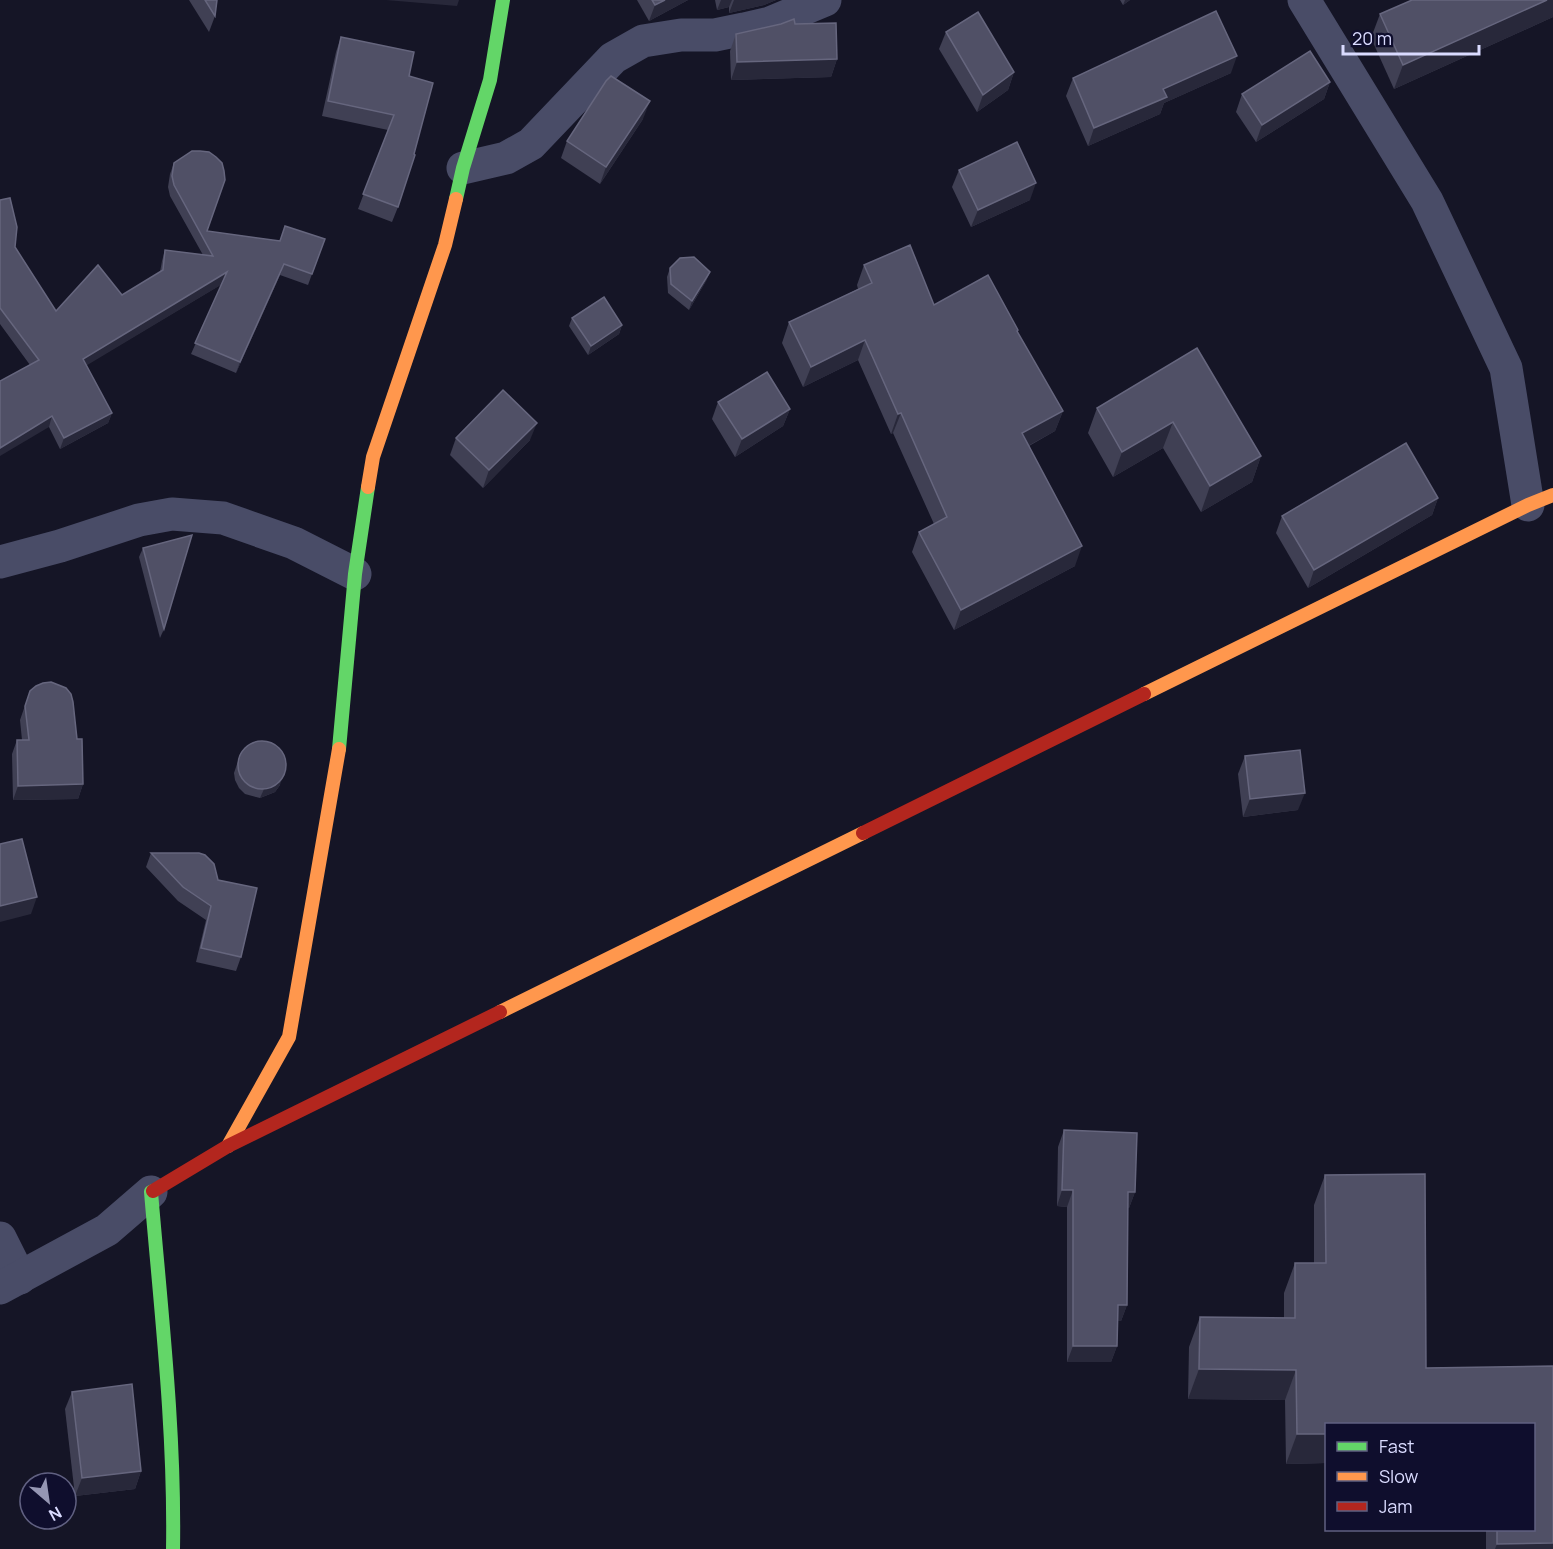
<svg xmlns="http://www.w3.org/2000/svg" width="1553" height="1549" font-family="Manrope,sans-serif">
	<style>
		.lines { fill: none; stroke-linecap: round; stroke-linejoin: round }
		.street { stroke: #494c67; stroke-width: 33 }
		.fast { stroke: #63d668; stroke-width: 14 }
		.slow { stroke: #ff974d; stroke-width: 14 }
		.jam { stroke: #b3261e; stroke-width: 14 }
		.wall { fill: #404054 }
		.shaded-wall { fill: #28283a }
		.building { fill: #505066; stroke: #66667e; stroke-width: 1.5 }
	</style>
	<rect width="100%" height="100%" fill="#151526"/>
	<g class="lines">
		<g class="street">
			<polyline points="1304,0 1427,201 1506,368 1528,505"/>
			<polyline points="463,168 506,158 531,144 613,58 643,41 681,35 715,35 744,29 770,23 825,0"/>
			<polyline points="0,562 60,546 139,520 172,514 223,518 294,543 355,574"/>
			<polyline points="0,1238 20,1278"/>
			<polyline points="0,1288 107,1230 151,1192"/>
		</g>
		<g class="fast">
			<polyline points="456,199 463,168 490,80 503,0"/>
			<polyline points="339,749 355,574 368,487"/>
			<path d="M153,1191L151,1192C161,1311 175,1430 173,1549"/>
		</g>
		<g class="slow">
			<polyline points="368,487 373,457 445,245 456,199"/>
			<polyline points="1144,694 1528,505 1553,495"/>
			<polyline points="500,1012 863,833"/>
			<polyline points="228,1146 289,1037 339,749"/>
		</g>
		<g class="jam">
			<polyline points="863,833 1144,694"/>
			<polyline points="153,1191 228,1146 500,1012"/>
		</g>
	</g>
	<g class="wall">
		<polygon points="189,0 217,0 215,16 209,32"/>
		<polygon points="637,0 688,0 649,21"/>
		<polygon points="715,0 776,0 764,5 729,13 729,7 717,10"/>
		<polygon points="1120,0 1130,0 1123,5"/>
		<polygon points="1553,0 1553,17 1394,89 1371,38 1380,14"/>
		<polygon points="795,24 837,59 831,77 731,80 730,51 736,34"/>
		<polygon points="946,32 1014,72 1008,90 977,112 939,49"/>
		<polygon points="341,37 409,76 398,207 392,222 358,209 388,130 322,116 336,52"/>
		<polygon points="1231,73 1164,103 1160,114 1088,146 1066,96 1073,78"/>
		<polygon points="1330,82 1324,99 1256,142 1236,112 1242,94"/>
		<polygon points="643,119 600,184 561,158 567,141"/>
		<polygon points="174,163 207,231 280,241 325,239 308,285 280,275 236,373 191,354 222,284 86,365 112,413 108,423 60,449 49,427 30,365 0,324 0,200 15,247 56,311 122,295 160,272 162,261 165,250 203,255 170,196 168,187 170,174"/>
		<polygon points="959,170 1030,200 971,227 952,187"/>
		<polygon points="864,265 934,305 1017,332 1063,411 1055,431 1029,446 1075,566 954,630 912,552 919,532 934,524 893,433 891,434 858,360 803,387 782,343 789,322 858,289 857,285"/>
		<polygon points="670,268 710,272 706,281 689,310 668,293 667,277"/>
		<polygon points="572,318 622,325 619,334 588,355 569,326"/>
		<polygon points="1197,348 1261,456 1252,482 1201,512 1163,448 1113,477 1088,433 1097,408"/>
		<polygon points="718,402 790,409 783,426 735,457 712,419"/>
		<polygon points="456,438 530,440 483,488 450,455"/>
		<polygon points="1438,498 1432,515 1308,588 1276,533 1282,516"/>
		<polygon points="143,548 164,629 160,638 139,557"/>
		<polygon points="30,691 83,784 78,799 13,800 12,754 17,740 22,740 20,720"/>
		<polygon points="241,752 280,785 275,792 260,798 245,794 239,788 235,780 234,773"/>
		<polygon points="1245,756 1298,810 1243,817 1238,774"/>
		<polygon points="151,853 218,880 241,957 236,971 196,962 206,920 178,901 146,867"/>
		<polygon points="1064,1130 1135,1192 1129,1208 1128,1208 1127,1305 1121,1321 1117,1321 1117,1346 1111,1362 1067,1362 1067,1207 1057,1206 1058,1147"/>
		<polygon points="1425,1174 1426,1368 1553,1366 1553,1549 1486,1549 1486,1530 1533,1530 1533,1425 1326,1425 1326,1463 1286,1464 1285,1400 1188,1399 1189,1347 1200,1317 1284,1318 1284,1293 1295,1263 1314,1263 1314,1205 1325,1175"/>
		<polygon points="72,1392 141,1471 135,1489 75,1496 65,1409"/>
	</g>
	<g class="shaded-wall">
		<polygon points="386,0 459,0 457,6"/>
		<polygon points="665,0 688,0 649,21 655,5"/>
		<polygon points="721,0 732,0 729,7 717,10"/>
		<polygon points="734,0 776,0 764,5 729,13"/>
		<polygon points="1125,0 1130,0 1123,5"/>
		<polygon points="1547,0 1553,0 1553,17 1394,89 1403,65"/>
		<polygon points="1237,56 1231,73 1164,103 1160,114 1088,146 1094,128 1163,89"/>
		<polygon points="837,59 831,77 731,80 737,62"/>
		<polygon points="1014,72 1008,90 977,112 983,95"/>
		<polygon points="1330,82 1324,99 1256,142 1262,125"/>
		<polygon points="650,101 643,119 600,184 606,167"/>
		<polygon points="1036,183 1030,200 971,227 978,210"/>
		<polygon points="284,264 280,275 236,373 240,362"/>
		<polygon points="227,272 224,283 79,370 83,359"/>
		<polygon points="710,272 706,281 689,310 692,301"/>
		<polygon points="622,325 619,334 588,355 591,346"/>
		<polygon points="865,340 858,360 803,387 811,367"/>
		<polygon points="790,409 783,426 735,457 742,439"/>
		<polygon points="1063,411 1055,431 1015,453 1022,433"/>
		<polygon points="112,413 108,423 60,449 64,438"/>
		<polygon points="901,413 893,433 891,434 898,414"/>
		<polygon points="52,416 49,427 0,456 0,448"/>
		<polygon points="1173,422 1163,448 1113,477 1122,452"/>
		<polygon points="537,423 530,440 483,488 489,470"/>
		<polygon points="1261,456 1252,482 1201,512 1210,486"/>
		<polygon points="1438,498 1432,515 1308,588 1314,570"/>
		<polygon points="1082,546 1075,566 954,630 961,610"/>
		<polygon points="283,776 280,785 275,792 260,798 264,789"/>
		<polygon points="83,784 78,799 13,800 18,786"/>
		<polygon points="1305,793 1298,810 1243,817 1250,799"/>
		<polygon points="37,897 31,914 0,922 0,906"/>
		<polygon points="1062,1190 1073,1190 1067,1207 1057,1206"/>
		<polygon points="1128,1192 1135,1192 1129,1208 1122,1208"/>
		<polygon points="1118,1305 1127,1305 1121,1321 1112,1321"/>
		<polygon points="1073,1346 1117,1346 1111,1362 1067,1362"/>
		<polygon points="1199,1369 1296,1370 1285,1400 1188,1399"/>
		<polygon points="1297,1434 1326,1434 1326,1463 1286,1464"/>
		<polygon points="141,1471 135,1489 75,1496 82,1478"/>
		<polygon points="1553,1543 1553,1549 1495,1549 1497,1544"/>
	</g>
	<g class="building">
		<polygon points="205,0 217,0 215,16"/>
		<polygon points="652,0 665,0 655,5"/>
		<polygon points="1412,0 1547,0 1403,65 1380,14"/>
		<polygon points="1216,11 1237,56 1163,89 1167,97 1094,128 1073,78"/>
		<polygon points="978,12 1014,72 983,95 946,32"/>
		<polygon points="794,19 795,24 836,23 837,59 737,62 736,34 781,24"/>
		<polygon points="341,37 414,52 409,76 433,83 414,154 415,155 398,207 363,194 394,115 328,101"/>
		<polygon points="1310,51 1330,82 1262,125 1242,94"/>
		<polygon points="611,76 650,101 606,167 567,141 606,81"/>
		<polygon points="1017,142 1036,183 978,210 959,170"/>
		<polygon points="192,151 200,151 209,152 216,157 222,163 224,171 225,180 207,231 280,241 285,226 325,239 312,274 284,264 240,362 195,343 227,272 83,359 112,413 64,438 52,416 0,448 0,381 39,360 0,308 0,200 10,198 17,227 15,247 56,311 98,265 122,295 163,270 165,250 213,256 174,185 172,176 174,163"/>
		<polygon points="910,245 934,305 988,275 1018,330 1017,331 1063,411 1022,433 1082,546 961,610 919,532 947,517 901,413 898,414 865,340 811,367 789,322 872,283 864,265"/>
		<polygon points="694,257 710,272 692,301 671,284 670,268 680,258"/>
		<polygon points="604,297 622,325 591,346 572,318"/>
		<polygon points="1197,348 1261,456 1210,486 1173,422 1122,452 1097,408"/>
		<polygon points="767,372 790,409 742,439 718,402"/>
		<polygon points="503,390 537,423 489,470 456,438"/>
		<polygon points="1406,443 1438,498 1314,570 1282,516"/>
		<polygon points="192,535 164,629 143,548"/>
		<polygon points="51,682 66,688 71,694 73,702 77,739 82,739 83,784 18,786 17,740 29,740 25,706 30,691 36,686 43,683"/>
		<circle cx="262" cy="765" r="24"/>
		<polygon points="1300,750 1305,793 1250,799 1245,756"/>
		<polygon points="22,839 37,897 0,906 0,844"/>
		<polygon points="151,853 199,853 205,855 214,864 218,880 257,888 241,957 201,948 211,906 183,887"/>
		<polygon points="1064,1130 1137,1133 1135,1192 1128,1192 1127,1305 1118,1305 1117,1346 1073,1346 1073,1190 1062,1190"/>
		<polygon points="1425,1174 1426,1368 1553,1366 1553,1543 1497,1544 1497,1530 1533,1530 1533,1425 1326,1425 1326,1434 1297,1434 1296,1370 1199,1369 1200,1317 1295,1318 1295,1263 1326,1263 1325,1175"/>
		<polygon points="132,1384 141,1471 82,1478 72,1392"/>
	</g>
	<rect x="1325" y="1423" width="210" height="108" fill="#0f0e2d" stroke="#606081" stroke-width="1.5"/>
	<rect x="1337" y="1442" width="30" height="9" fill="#63d668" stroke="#606081" stroke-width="1.5"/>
	<text x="1379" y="1453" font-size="18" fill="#dadbff">Fast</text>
	<rect x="1337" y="1472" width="30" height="9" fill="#ff974d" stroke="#606081" stroke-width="1.5"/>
	<text x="1379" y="1483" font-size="18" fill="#dadbff">Slow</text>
	<rect x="1337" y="1502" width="30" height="9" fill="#b3261e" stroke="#606081" stroke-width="1.5"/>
	<text x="1379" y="1513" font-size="18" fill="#dadbff">Jam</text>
	<g transform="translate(48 1501) rotate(151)"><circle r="28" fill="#0f0e2d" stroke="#606081" stroke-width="1.5"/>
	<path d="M0-4.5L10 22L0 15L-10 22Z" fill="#9596b3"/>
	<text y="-9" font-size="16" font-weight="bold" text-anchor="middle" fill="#dadbff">N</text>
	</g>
	<path d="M1343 45v9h136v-9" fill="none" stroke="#dadbff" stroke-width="3"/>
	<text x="1352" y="45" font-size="18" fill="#dadbff" stroke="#0f0e2d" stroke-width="4.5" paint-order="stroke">20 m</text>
</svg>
